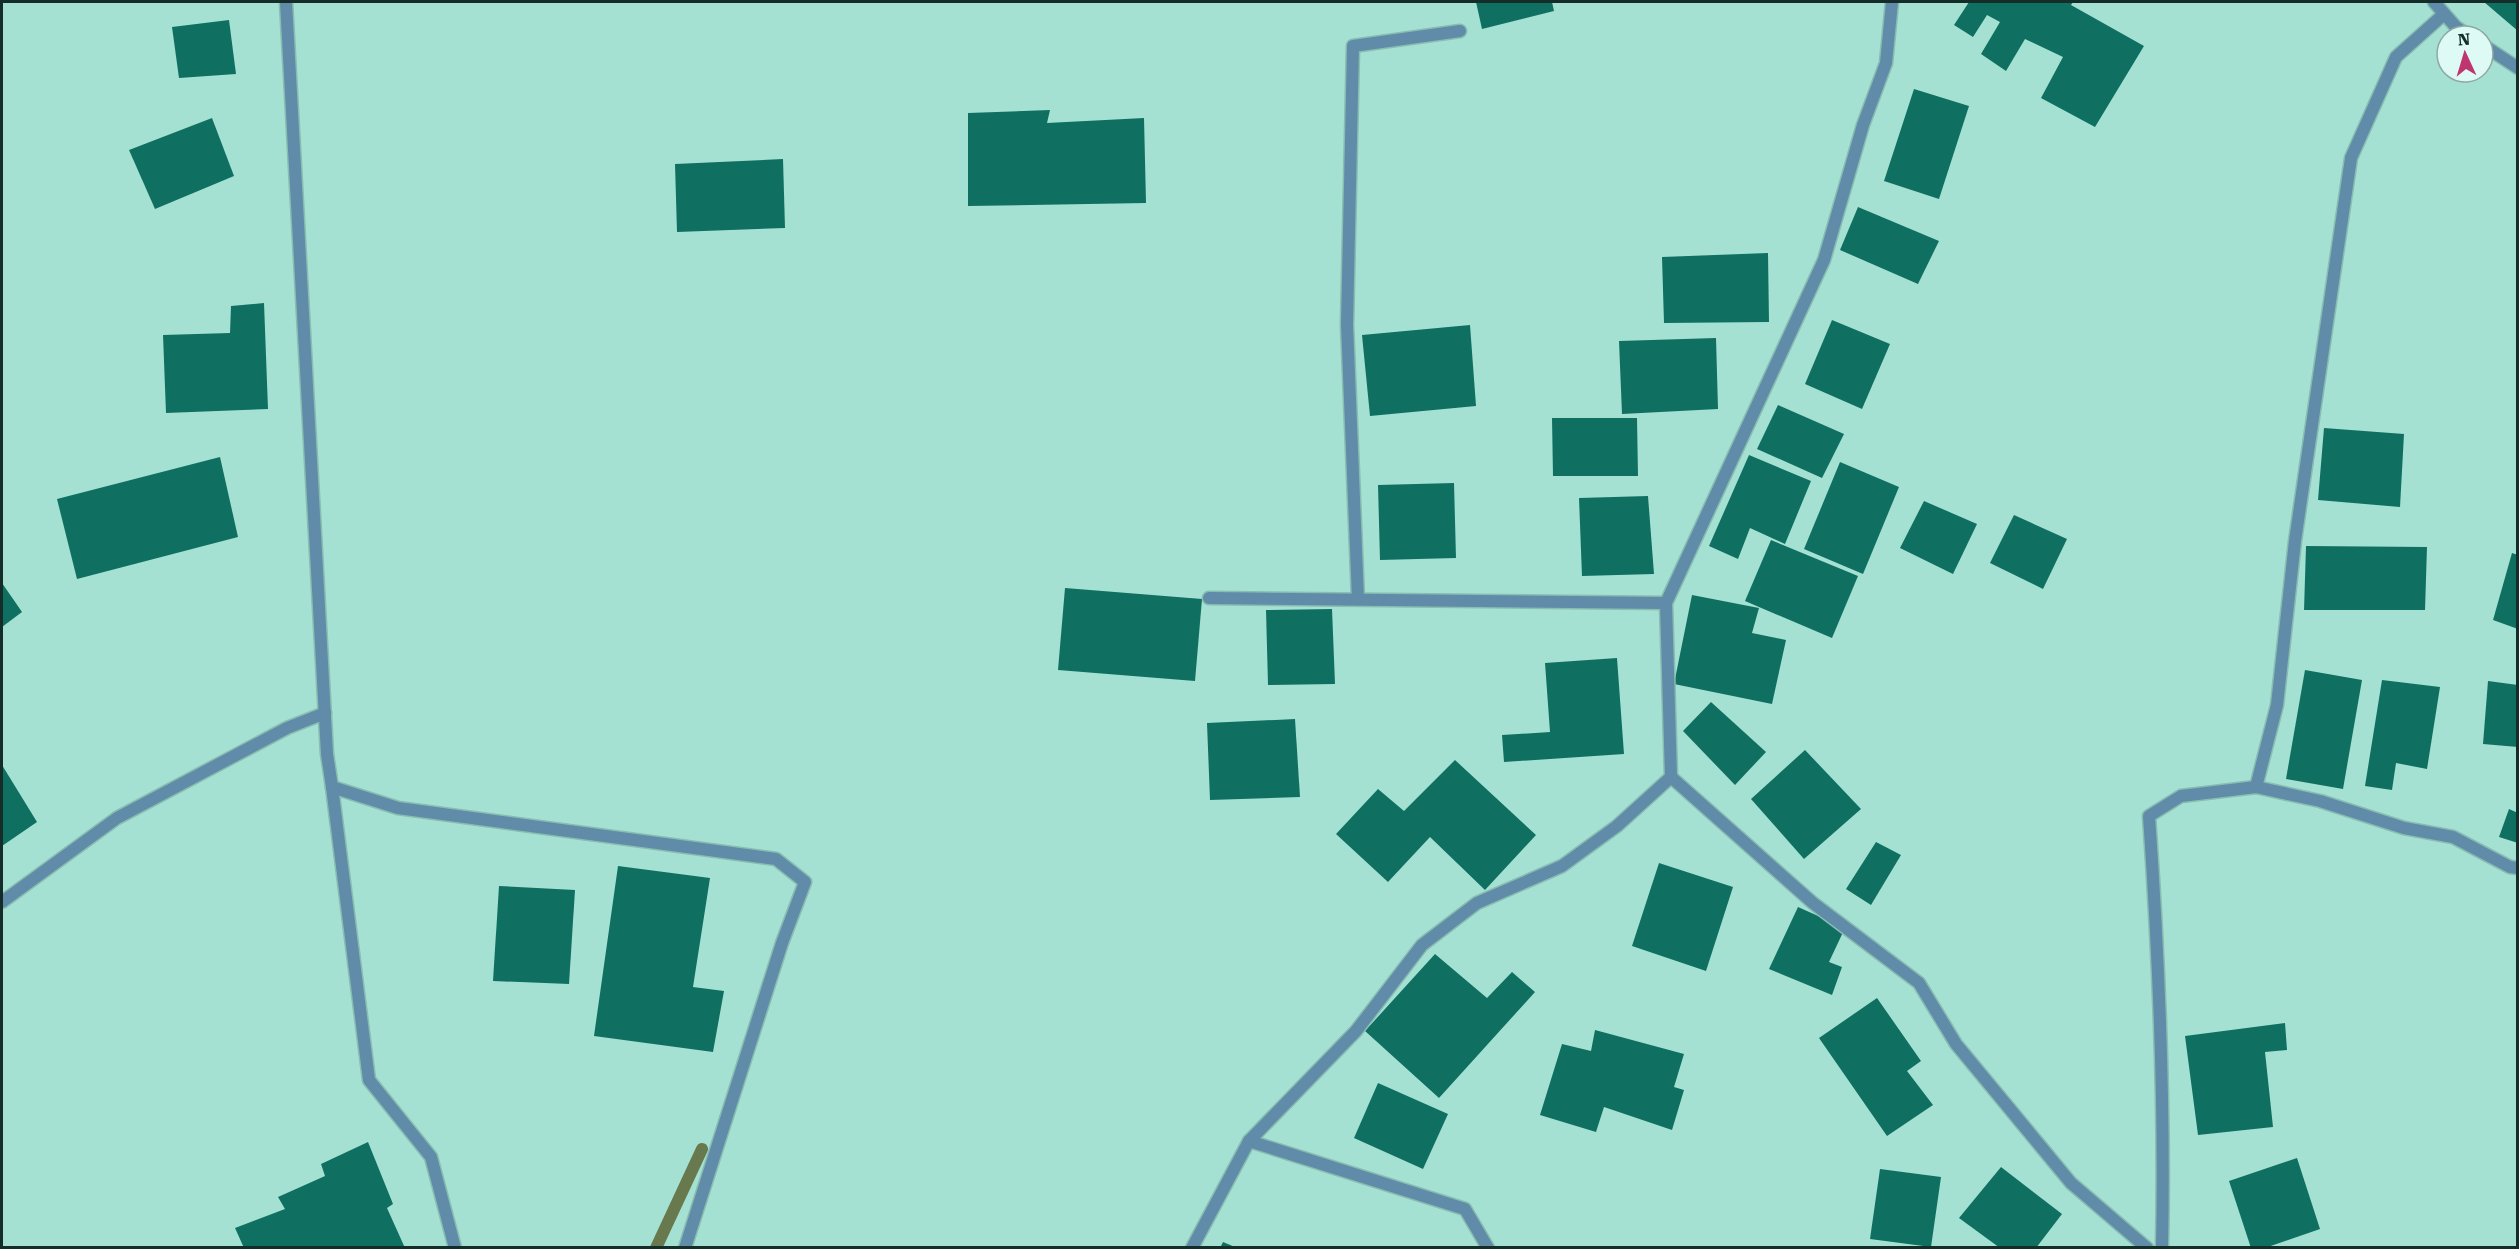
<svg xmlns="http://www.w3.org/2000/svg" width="2519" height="1249" font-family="'Roboto Serif',serif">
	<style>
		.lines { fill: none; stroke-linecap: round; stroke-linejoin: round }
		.stream { stroke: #68794d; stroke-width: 12 }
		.building { fill: #0f7061 }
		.street-casing { stroke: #88bdb1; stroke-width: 15 }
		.street { stroke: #608ba9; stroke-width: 12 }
	</style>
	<rect width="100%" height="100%" fill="#a5e1d3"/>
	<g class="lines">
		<polyline class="stream" points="656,1248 702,1149"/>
	</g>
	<g class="building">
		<polygon points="1476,2 1552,2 1554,11 1482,29"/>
		<polygon points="1969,2 2073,2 2071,5 2144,46 2095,127 2041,98 2063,57 2025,39 2006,71 1981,54 2000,22 1987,15 1973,37 1954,25"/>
		<polygon points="2484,2 2518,2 2518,31"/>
		<polygon points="229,20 236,74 179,78 172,27"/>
		<polygon points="1914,89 1969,106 1939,199 1884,181"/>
		<polygon points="1050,110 1047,123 1144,118 1146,203 968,206 968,113"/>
		<polygon points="212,118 234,176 155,209 129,150"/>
		<polygon points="783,159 785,228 677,232 675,164"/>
		<polygon points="1858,207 1939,241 1918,284 1840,250"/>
		<polygon points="1768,253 1769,322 1664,323 1662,257"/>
		<polygon points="264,303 268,409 166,413 163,335 230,333 231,306"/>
		<polygon points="1832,320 1890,344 1862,409 1805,384"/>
		<polygon points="1470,325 1476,406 1370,416 1362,335"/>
		<polygon points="1716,338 1718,409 1622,414 1619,341"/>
		<polygon points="1778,405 1844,434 1822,478 1757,449"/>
		<polygon points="1552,418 1637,418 1638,476 1553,476"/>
		<polygon points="2324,428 2404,434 2400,507 2318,500"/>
		<polygon points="1749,455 1811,481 1785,544 1750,528 1738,559 1709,546"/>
		<polygon points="220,457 238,537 77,579 57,499"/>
		<polygon points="1840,462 1899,487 1863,574 1804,549"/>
		<polygon points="1454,483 1456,558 1380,560 1378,485"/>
		<polygon points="1648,496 1654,574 1582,576 1579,498"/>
		<polygon points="1924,501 1977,524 1953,574 1900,548"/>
		<polygon points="2014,515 2067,539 2043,589 1990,563"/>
		<polygon points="1771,540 1858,576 1832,638 1745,601"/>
		<polygon points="2306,546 2427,547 2425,610 2304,610"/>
		<polygon points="2512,553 2518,555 2518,629 2493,620"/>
		<polygon points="2,583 22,612 2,627"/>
		<polygon points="1065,588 1202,599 1195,681 1058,670"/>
		<polygon points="1692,595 1759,608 1752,633 1786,640 1772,704 1674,684"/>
		<polygon points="1332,609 1335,684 1268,685 1266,610"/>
		<polygon points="1617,658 1624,754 1504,762 1502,735 1550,732 1545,663"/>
		<polygon points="2305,670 2362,680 2343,789 2286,779"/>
		<polygon points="2382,680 2440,687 2427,769 2396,763 2392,790 2365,786"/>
		<polygon points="2488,681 2518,685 2518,747 2483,744"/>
		<polygon points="1711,702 1766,752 1735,785 1683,731"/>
		<polygon points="1295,719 1300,797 1210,800 1207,723"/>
		<polygon points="1805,750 1861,809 1804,859 1751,799"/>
		<polygon points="1455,760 1536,835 1485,890 1430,837 1388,882 1336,834 1378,789 1404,811"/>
		<polygon points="2,765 37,822 2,846"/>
		<polygon points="2509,809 2518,813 2518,843 2499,837"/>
		<polygon points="1876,842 1901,855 1871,905 1846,889"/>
		<polygon points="1659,863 1733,887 1706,971 1632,946"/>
		<polygon points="618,866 710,878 693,987 724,991 713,1052 594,1036"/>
		<polygon points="499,886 575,890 569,984 493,981"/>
		<polygon points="1798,907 1845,928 1829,962 1842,967 1832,995 1769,969"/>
		<polygon points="1435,954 1487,998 1512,972 1535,992 1439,1098 1365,1031"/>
		<polygon points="1877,998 1921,1061 1907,1071 1933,1105 1887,1136 1819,1038"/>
		<polygon points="2285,1023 2287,1050 2265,1052 2273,1127 2198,1135 2185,1036"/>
		<polygon points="1595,1030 1684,1054 1674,1087 1684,1090 1672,1130 1604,1107 1596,1132 1540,1115 1562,1044 1591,1051"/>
		<polygon points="1378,1083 1448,1114 1423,1169 1354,1138"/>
		<polygon points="368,1142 393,1204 387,1208 405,1248 244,1248 235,1228 285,1209 278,1197 325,1176 321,1164"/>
		<polygon points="2297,1158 2320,1229 2265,1248 2251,1248 2229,1181"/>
		<polygon points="2001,1167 2062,1214 2036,1248 2000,1248 1959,1218"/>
		<polygon points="1880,1169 1941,1177 1931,1247 1870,1239"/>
		<polygon points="1223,1242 1235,1247 1235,1248 1220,1248"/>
	</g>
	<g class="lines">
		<g class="street-casing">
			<g id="street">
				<polyline points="286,2 327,754 332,787 398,808 776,859 805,882 782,943 685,1248"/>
				<polyline points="2434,2 2456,27 2469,36"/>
				<polyline points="2483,45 2518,68"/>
				<polyline points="1209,598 1666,603"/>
				<polyline points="1358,599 1347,325 1353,46 1460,31"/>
				<polyline points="1671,777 1813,903 1919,983 1956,1044 2071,1183 2147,1248"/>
				<polyline points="332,787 369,1080 431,1157 455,1248"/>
				<polyline points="2256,787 2277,705 2295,541 2351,158 2396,57 2444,14"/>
				<polyline points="2,902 117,818 287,728 325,713"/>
				<polyline points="1249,1141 1465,1209 1488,1248"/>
				<polyline points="1192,1248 1249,1141 1356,1031 1422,945 1477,903 1562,866 1617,826 1671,777 1666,603 1824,260 1863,125 1886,63 1892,2"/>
				<path d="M2162,1248C2165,1104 2159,960 2149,816L2181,796L2256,787L2320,801L2404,828L2453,837L2510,867L2518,868"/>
			</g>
		</g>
		<use href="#street" class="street"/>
	</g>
	<rect width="2519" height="1249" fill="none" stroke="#142d28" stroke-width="6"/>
	<g transform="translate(2465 54) rotate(356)"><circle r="28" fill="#ddfbf4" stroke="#8da9a2" stroke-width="1.5"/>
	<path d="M0-4.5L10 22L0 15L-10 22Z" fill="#bf356f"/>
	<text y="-9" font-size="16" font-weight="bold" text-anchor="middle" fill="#142d28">N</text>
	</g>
</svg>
